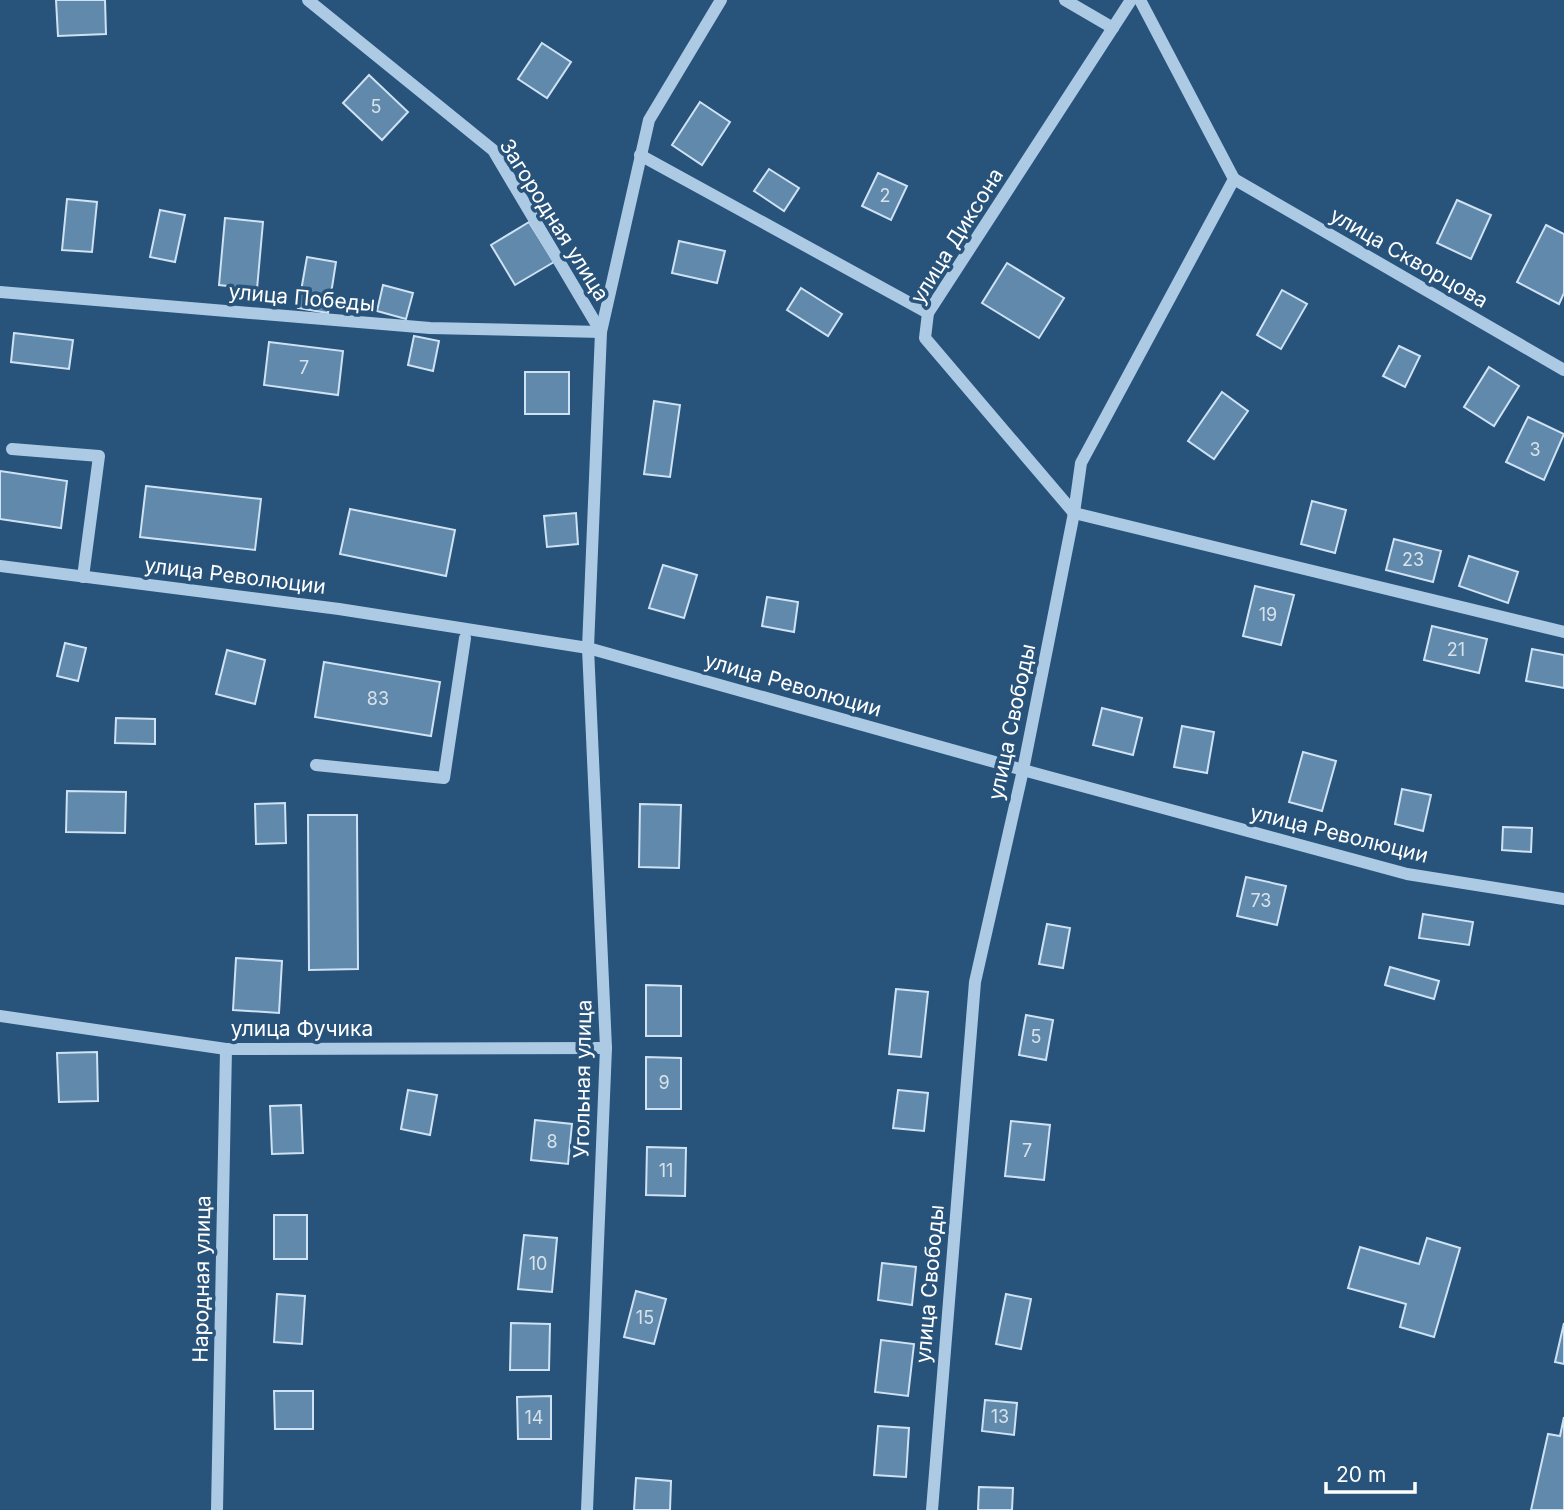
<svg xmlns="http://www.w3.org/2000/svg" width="1564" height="1510" font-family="Inter,sans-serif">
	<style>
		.building { fill: #6089ac; stroke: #cee2f3; stroke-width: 2 }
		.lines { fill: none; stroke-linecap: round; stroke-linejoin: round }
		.minor { stroke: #accae4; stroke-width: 12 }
		.labels { text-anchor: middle; stroke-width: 7; stroke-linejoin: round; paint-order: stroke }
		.number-label { font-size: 18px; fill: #d7e2ea }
		.street-label { font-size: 21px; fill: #fff; stroke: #28537b }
	</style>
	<rect width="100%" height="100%" fill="#28537b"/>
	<g class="building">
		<polygon points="56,0 105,0 106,34 58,36"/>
		<polygon points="542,43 571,62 547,98 518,79"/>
		<polygon points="369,75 408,112 382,140 343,103"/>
		<polygon points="700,102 730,122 702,165 672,145"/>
		<polygon points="769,169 799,188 784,211 754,191"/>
		<polygon points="878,173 907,186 891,220 862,206"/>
		<polygon points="67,199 97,202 92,252 62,250"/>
		<polygon points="1457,200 1491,215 1471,259 1437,243"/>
		<polygon points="160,210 185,215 175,262 150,257"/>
		<polygon points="225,218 263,222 257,289 219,285"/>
		<polygon points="529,222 554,262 515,285 491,245"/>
		<polygon points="1546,225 1564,234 1564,293 1559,304 1517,282"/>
		<polygon points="679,241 725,251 717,283 672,273"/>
		<polygon points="307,257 336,262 328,313 298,308"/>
		<polygon points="1007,263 1064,298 1039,338 982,303"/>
		<polygon points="383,285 413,293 406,319 377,311"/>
		<polygon points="801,288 842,314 828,336 787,310"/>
		<polygon points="1282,290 1307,304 1281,349 1257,335"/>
		<polygon points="14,333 73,340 69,369 11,362"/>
		<polygon points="414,336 439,341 433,371 408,365"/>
		<polygon points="269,342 343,351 338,395 264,385"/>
		<polygon points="1399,346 1420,356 1405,387 1383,376"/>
		<polygon points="1489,367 1519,386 1494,426 1464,407"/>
		<rect x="525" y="372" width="44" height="42"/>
		<polygon points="1222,392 1248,411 1214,459 1188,441"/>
		<polygon points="654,401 680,405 670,477 644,474"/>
		<polygon points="1528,417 1564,434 1544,480 1506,462"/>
		<polygon points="0,471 67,481 61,528 0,519"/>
		<polygon points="146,486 261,499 255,550 140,537"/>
		<polygon points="1312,501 1346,510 1335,553 1301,544"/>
		<polygon points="350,509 455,530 446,576 340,554"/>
		<polygon points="576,513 578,544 547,547 544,516"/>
		<polygon points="1394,539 1441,551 1433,582 1386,570"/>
		<polygon points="1469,556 1518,572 1508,603 1459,586"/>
		<polygon points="663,565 697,575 684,618 649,608"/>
		<polygon points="1255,586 1294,595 1281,645 1243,636"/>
		<polygon points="767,597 798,602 794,632 762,626"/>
		<polygon points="1432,626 1487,639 1479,673 1424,660"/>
		<polygon points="65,643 86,648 78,681 57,676"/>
		<polygon points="1532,649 1564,655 1564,688 1526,681"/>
		<polygon points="227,650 265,660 255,704 216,694"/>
		<polygon points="324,662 440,682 431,736 315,717"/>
		<polygon points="1102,708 1142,718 1133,755 1093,745"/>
		<polygon points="116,718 155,719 155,744 115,743"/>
		<polygon points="1182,726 1214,732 1207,773 1174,767"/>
		<polygon points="1303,752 1336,761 1322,811 1289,802"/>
		<polygon points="1402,789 1431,795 1423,831 1395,824"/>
		<polygon points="67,791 126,792 125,833 66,832"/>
		<polygon points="285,803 286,843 256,844 255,804"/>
		<polygon points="640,804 681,805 679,868 639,867"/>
		<polygon points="308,815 357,815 358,969 309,970"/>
		<polygon points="1503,827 1532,828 1531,852 1502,850"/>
		<polygon points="1246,877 1286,886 1277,925 1237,916"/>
		<polygon points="1423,914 1473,922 1469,945 1419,938"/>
		<polygon points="1047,924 1070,928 1063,968 1039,964"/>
		<polygon points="236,958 282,961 279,1013 233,1010"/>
		<polygon points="1390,967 1439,981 1434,999 1385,985"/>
		<polygon points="646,985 681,986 681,1036 646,1036"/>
		<polygon points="896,989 928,992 921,1057 889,1054"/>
		<polygon points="1026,1015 1053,1020 1046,1060 1019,1055"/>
		<polygon points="97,1052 98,1101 59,1102 57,1053"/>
		<polygon points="646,1057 681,1058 681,1109 646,1109"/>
		<polygon points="408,1090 437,1095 430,1135 401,1129"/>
		<polygon points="898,1090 928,1093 924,1131 893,1128"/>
		<polygon points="301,1105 303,1153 272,1154 270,1106"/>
		<polygon points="535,1120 572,1124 568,1164 531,1160"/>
		<polygon points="1011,1121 1050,1125 1044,1180 1005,1176"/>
		<polygon points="647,1147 686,1148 685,1196 646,1195"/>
		<rect x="274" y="1215" width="33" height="44"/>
		<polygon points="524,1235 557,1238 552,1292 518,1289"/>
		<polygon points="1427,1238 1460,1248 1434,1337 1400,1327 1406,1304 1348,1288 1360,1247 1419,1264"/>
		<polygon points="882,1263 916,1267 912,1305 878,1300"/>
		<polygon points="636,1291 666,1299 654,1344 624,1337"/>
		<polygon points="277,1294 305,1296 302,1344 274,1342"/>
		<polygon points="1006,1294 1031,1299 1021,1349 996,1344"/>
		<polygon points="511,1323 550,1324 549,1370 510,1370"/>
		<polygon points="1564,1323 1564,1364 1555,1362"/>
		<polygon points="881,1340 914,1344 908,1396 875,1392"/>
		<polygon points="274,1391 313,1391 313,1429 275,1429"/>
		<polygon points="551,1396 551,1439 518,1439 517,1397"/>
		<polygon points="985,1400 1017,1403 1014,1435 982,1431"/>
		<polygon points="1564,1417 1564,1510 1531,1510 1548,1434 1560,1436"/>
		<polygon points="878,1426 909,1428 906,1477 874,1475"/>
		<polygon points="636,1478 671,1481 670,1510 634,1510"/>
		<polygon points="979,1487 1013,1488 1012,1510 978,1510"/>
	</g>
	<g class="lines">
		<g class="minor">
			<polyline points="308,0 493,150 601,332"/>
			<polyline points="1065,0 1113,28"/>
			<polyline points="1131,0 928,313 925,338 1074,513 1564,632"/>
			<polyline points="640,155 928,313"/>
			<polyline points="1234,179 1564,370"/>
			<polyline points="0,292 430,328 601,332"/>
			<polyline points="12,449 99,456 83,577"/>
			<polyline points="0,566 339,609 588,648 1023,770 1407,874 1564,899"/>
			<polyline points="316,765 444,778 465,638"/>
			<polyline points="0,1016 226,1049 606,1048"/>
			<polyline points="217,1510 226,1049"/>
			<polyline points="587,1510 606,1048 588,648 601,332 649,120 721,0"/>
			<polyline points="932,1510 975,982 1023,770 1074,513 1081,463 1234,179 1140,0"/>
		</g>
	</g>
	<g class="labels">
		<g class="number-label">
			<text x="376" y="113">5</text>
			<text x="885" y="202">2</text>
			<text x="304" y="374">7</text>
			<text x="1535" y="456">3</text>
			<text x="1413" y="566">23</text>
			<text x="1268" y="621">19</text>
			<text x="1456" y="656">21</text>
			<text x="378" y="705">83</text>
			<text x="1261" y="907">73</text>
			<text x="1036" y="1043">5</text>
			<text x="664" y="1089">9</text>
			<text x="552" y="1148">8</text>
			<text x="1027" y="1157">7</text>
			<text x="666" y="1177">11</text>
			<text x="538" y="1270">10</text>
			<text x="645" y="1324">15</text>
			<text x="1000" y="1423">13</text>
			<text x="534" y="1424">14</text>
		</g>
		<g class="street-label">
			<text transform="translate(554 220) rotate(58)" y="7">Загородная улица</text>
			<text transform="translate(957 236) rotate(-58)" y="7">улица Диксона</text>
			<text transform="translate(1409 258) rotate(30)" y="7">улица Скворцова</text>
			<text transform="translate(302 298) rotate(5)" y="7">улица Победы</text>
			<text transform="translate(235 576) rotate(7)" y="7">улица Революции</text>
			<text transform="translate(793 685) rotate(16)" y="7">улица Революции</text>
			<text transform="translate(1012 722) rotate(-78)" y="7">улица Свободы</text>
			<text transform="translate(1339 834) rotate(14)" y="7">улица Революции</text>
			<text x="302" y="1036">улица Фучика</text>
			<text transform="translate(583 1079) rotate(-89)" y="7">Угольная улица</text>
			<text transform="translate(202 1279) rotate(-89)" y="7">Народная улица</text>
			<text transform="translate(930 1284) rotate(-85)" y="7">улица Свободы</text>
		</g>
	</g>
	<path d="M1326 1482v10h89v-10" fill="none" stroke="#ffffff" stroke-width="3.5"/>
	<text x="1336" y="1482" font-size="21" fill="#ffffff" stroke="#28537b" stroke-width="5" paint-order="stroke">20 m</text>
</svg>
